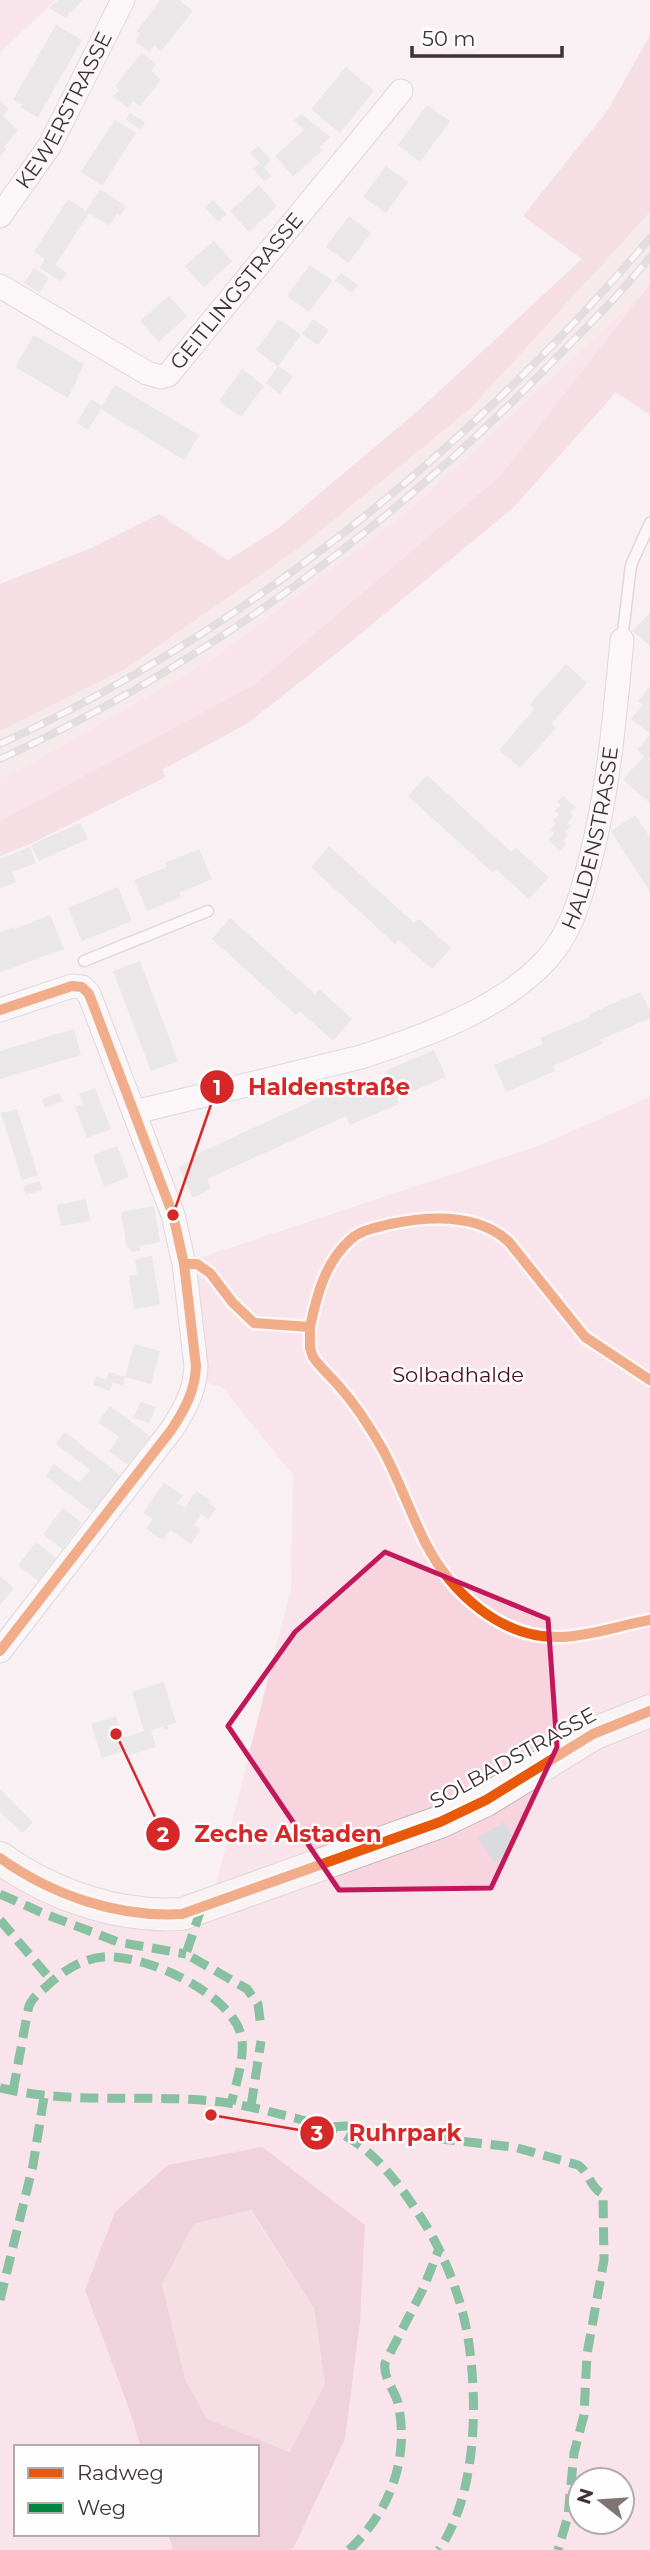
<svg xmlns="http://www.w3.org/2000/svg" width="650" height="2550" font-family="Montserrat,sans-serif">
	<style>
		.built { fill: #f5e3e7 }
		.green { fill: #f8d4df; fill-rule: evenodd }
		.forest { fill: #f4c7d5 }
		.water { fill: #e4aec0; fill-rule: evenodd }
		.building { fill: #d9dbde }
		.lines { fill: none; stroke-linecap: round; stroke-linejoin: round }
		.lane-casing { stroke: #c3b8bc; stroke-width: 13 }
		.street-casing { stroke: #c3b8bc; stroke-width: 25 }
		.secondary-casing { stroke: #c3b8bc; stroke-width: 34 }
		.lane { stroke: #fefdfd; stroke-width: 10 }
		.street { stroke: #fefdfd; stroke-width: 23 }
		.secondary { stroke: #faf6f7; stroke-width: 32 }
		.rail-casing { stroke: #c9c6c8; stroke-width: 8 }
		.rail { stroke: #fefefe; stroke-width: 5; stroke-dasharray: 16; stroke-linecap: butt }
		.quiet { stroke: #00873e; stroke-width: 9; stroke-dasharray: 18 9; stroke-linecap: butt }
		.cycleway-casing { stroke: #fefefe; stroke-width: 15 }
		.cycleway { stroke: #e8590c; stroke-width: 10 }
		.marked { fill: none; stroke: #c2185b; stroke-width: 5; stroke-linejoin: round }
		.labels { text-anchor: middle; stroke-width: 5; stroke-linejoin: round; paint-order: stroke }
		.street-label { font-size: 21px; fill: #3f3135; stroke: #fefefe }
		.park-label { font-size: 21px; fill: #4c0a28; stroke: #fefefe }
		.leader { fill: none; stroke: #d62828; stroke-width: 2.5 }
		.callout-dot { fill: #d62828; stroke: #fefefe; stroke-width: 2.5 }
		.mark-label { font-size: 21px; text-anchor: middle; font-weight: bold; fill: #fff }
		.callout-label { font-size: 23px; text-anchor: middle; font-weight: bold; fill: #d62828; stroke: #fefefe; stroke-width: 5; stroke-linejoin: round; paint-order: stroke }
	</style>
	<rect width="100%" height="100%" fill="#f8f0f2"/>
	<polygon class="built" points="650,212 650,284 501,475 0,821 0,731 125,669 302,546 468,410"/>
	<g class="green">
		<polygon points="0,0 55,0 0,53"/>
		<polygon points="642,294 501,475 254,685 0,821 0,778 22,769 213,659 408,512"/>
		<polygon points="650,1097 650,1705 439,1817 212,1900 291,1588 293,1475 222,1387 195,1379 187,1262 538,1146"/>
		<path d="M650,1715V2550H290L294,2547L345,2439L360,2322L365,2225L168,2165L115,2213L85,2290L128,2406L141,2447H16V2534H168L173,2550H0V1866L204,1913ZM580,2480H622V2522H580Z"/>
	</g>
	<g class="forest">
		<polygon points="650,35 650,212 471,408 302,546 125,669 0,731 0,584 91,548 159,514 228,560 280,527 421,408 582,259 523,216 608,110"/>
		<polygon points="650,284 650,415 616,392 514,507 347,645 248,723 162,770 166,777 30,844 0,856 0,821 254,685 501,475"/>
		<polygon points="250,2210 314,2308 325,2384 291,2452 207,2420 185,2379 162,2284 194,2224"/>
	</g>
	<path class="water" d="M262,2147L365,2225L360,2322L345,2439L294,2547L290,2550H173L168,2534H257V2447H141L128,2406L85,2290L115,2212L168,2165ZM251,2210L314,2308L325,2384L290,2452L207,2419L185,2379L162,2284L194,2224Z"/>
	<g class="building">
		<polygon points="58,0 82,0 72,12 70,11 66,18 49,8"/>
		<polygon points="161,0 179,0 193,11 161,51 154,45 149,52 135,41 140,34 137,31"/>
		<polygon points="56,25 82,40 38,117 20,107 22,104 13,100"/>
		<polygon points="142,53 156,64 151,71 161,80 140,106 133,101 128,108 113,97 119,90 115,86"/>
		<polygon points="346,67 374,91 340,133 311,109"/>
		<polygon points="0,101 9,109 3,116 18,130 4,147 6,149 0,157"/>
		<polygon points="427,105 450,121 420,162 398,145"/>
		<polygon points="130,113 145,122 141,130 126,120"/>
		<polygon points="302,114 330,137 319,147 322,151 293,176 275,156 304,130 294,120"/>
		<polygon points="115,120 136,133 102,186 81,172"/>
		<polygon points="258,146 271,160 264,167 271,176 264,181 253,169 260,163 250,153"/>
		<polygon points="386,166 408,182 386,213 363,197"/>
		<polygon points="259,185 277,206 249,232 230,211"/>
		<polygon points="100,189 126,206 120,216 117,214 109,226 89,213 55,265 67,273 61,282 40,268 45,259 34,252 68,199 86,211"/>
		<polygon points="213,200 227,214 218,222 205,207"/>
		<polygon points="349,216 371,233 348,263 326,247"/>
		<polygon points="214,241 232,261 204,287 185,266"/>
		<polygon points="310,265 332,281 309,312 287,296"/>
		<polygon points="34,268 49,278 39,293 24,283"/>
		<polygon points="341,273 358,285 352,293 335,280"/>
		<polygon points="169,296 187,316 159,342 140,321"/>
		<polygon points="279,319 301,335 278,366 256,350"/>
		<polygon points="313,319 329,330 318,345 302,334"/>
		<polygon points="34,335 84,364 68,398 15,367"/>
		<polygon points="278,366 293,376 280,394 266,383"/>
		<polygon points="242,369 264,386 241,417 219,401"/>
		<polygon points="115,385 199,435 184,460 101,409 88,430 77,423 91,399 102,406"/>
		<polygon points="650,613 650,646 632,631"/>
		<polygon points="566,664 587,683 551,724 556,728 520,768 499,750 534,710 530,705 538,695"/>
		<polygon points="650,687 650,710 638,701"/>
		<polygon points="643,705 650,711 650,757 648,759 650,761 650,803 623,780 644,756 637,750 650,734 631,719"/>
		<polygon points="427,775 511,852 516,848 549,877 529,899 496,869 493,873 408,796"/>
		<polygon points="563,796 576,807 570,813 573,816 567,823 571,826 565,832 568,835 563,841 566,844 560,851 548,840 554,833 550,830 556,824 553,821 559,814 555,811 561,805 557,802"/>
		<polygon points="635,815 650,837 650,892 611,831"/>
		<polygon points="80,823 88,839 39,861 31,845"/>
		<polygon points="329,846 414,923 419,919 451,948 432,969 399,940 395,944 311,867"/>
		<polygon points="30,847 36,863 12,872 16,882 0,888 0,859"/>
		<polygon points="199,849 212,879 179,893 181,897 147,911 134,880 167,867 165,863"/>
		<polygon points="118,887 132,921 82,941 68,908"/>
		<polygon points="50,915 64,949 0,972 0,932 14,927 15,929"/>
		<polygon points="230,918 315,994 320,990 352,1019 333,1041 300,1011 296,1015 212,939"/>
		<polygon points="140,961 178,1061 151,1071 113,971"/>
		<polygon points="641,992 650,1012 650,1018 600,1040 602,1044 553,1066 555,1071 506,1092 494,1065 543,1044 540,1038 590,1017 589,1015 611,1004"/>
		<polygon points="74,1029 81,1055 0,1079 0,1051"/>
		<polygon points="434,1050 446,1077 397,1098 399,1104 350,1125 346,1116 207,1179 211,1189 193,1198 179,1167 196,1159 195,1155 327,1094 335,1092 338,1098 387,1076 385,1071"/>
		<polygon points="95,1088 111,1129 87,1138 75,1107 83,1104 79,1094"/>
		<polygon points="59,1093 63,1101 45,1108 42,1099"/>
		<polygon points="17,1109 38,1175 22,1180 1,1113"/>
		<polygon points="117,1146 129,1177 104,1187 93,1155"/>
		<polygon points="40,1181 42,1190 26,1195 23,1186"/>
		<polygon points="86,1199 90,1221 61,1226 57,1205"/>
		<polygon points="154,1206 160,1242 140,1246 140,1251 131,1252 130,1248 127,1248 121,1212"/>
		<polygon points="152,1256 160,1305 134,1309 129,1276 137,1275 135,1259"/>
		<polygon points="134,1344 160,1351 151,1384 125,1377 123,1386 113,1382 110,1391 93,1385 96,1376 106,1380 109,1372 125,1377"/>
		<polygon points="141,1402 156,1407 149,1423 133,1418"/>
		<polygon points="110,1406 150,1436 128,1465 109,1451 119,1437 98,1422"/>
		<polygon points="65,1432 120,1475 92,1512 46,1476 54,1464 79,1483 90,1470 56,1444"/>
		<polygon points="164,1483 183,1495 177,1503 185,1508 196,1491 210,1500 208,1503 216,1508 208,1519 201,1514 194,1525 201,1529 191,1544 170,1530 164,1540 157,1537 146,1528 153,1519 143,1513"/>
		<polygon points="63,1508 82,1523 62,1549 43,1534"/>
		<polygon points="36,1542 56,1558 38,1581 18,1565"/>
		<polygon points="0,1576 14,1588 0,1605"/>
		<polygon points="164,1682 176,1723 167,1725 169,1729 165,1730 164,1726 151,1730 156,1747 129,1755 127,1750 102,1758 91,1724 116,1716 123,1738 144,1731 132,1692"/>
		<polygon points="0,1790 33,1822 23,1833 0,1812"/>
		<polygon points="504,1822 519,1847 494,1863 478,1838"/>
	</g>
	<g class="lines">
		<g class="lane-casing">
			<g id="lane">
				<polyline points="622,640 631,565 650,523"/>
				<polyline points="84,961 208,911"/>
			</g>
		</g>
		<g class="street-casing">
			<g id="street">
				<path id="s1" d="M0,216L50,145L123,0"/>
				<path id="s2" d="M0,286L147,373L161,377L168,375L401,91"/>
				<path d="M0,1010L72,986L82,987L89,994L173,1215L184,1264L196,1366C195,1391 185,1409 172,1429L0,1651"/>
				<path id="s3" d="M135,1112L361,1057C423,1037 504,1008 548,958C572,931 581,896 590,861C609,788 615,714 622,640"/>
			</g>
		</g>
		<g class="secondary-casing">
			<path id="secondary" d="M0,1858C52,1895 118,1918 182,1914L440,1822L486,1800L593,1734L650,1711"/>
		</g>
		<use href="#lane" class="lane"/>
		<use href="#street" class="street"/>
		<use href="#secondary" class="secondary"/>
		<g class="rail-casing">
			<g id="rail">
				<path d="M0,744C250,629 472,447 650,238"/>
				<path d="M0,759C210,663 400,520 560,354C591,323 622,292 650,257"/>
			</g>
		</g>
		<use href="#rail" class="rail"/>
		<g class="quiet">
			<polyline points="0,1894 45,1914 118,1942 186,1954"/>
			<polyline points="201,1909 186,1954 247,1989 258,2004 261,2028"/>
			<polyline points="0,1920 52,1981"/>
			<path d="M0,2088C71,2104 131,2095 201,2100C233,2102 264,2110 295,2118C317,2124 339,2130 358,2144C381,2161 398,2183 414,2207C442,2247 462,2296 469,2344C478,2408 476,2495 439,2550"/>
			<path d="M13,2091L28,2010C30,1999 39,1993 47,1986C63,1971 81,1959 103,1957C143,1953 231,1993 241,2035C246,2054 236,2084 231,2104"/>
			<polyline points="251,2106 261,2041"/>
			<path d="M330,2127L346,2126L377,2132L514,2147L578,2165C590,2173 590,2188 603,2194L604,2260L587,2354L584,2415L574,2453L568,2516L558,2550"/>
			<polyline points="0,2300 33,2165 44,2097"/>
			<path d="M349,2550C390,2511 410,2459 398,2403C394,2389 383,2378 385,2363L423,2289L439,2249"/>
		</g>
		<g class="cycleway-casing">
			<g id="cycleway">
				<path d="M0,1010L72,986L82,987L89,994L173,1215L184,1264L196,1366C195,1391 185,1409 172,1429L0,1651"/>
				<path d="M184,1264H197L210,1273L233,1303L254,1323L310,1327V1348L313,1357C320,1367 329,1375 338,1385C355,1404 370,1427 383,1450C399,1480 410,1512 425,1542C451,1593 501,1639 561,1637C591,1636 621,1625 650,1620"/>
				<path d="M310,1327C317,1294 325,1263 350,1240C362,1229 376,1228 390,1224C429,1216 478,1213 509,1242L585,1337L650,1380"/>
				<path d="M0,1858C52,1895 118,1918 182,1914L440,1822L486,1800L593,1734L650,1711"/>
			</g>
		</g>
		<use href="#cycleway" class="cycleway"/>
	</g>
	<path d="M0 0H650V2550H0ZM385,1552L548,1619L557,1747L491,1888L339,1890L228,1726L295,1632Z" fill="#f8f0f2" fill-opacity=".55" fill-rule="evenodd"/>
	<path class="marked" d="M385,1552L548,1619L557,1747L491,1888L339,1890L228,1726L295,1632Z"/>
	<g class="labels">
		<g class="street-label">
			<text dy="7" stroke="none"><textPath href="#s1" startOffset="124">KEWERSTRASSE</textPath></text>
			<text dy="7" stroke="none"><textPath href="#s2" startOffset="301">GEITLINGSTRASSE</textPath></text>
			<text dy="7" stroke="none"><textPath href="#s3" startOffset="576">HALDENSTRASSE</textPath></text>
			<text transform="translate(513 1758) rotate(-29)" y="7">SOLBADSTRASSE</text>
		</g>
		<g class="park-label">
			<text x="458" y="1382">Solbadhalde</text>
		</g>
	</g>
	<path class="leader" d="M173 1215L217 1087M116 1734L163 1834M211 2115L317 2133"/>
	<g class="callout-dot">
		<circle cx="173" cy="1215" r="7"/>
		<circle cx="116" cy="1734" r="7"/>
		<circle cx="211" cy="2115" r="7"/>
		<circle cx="217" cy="1087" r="18"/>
		<circle cx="163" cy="1834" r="18"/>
		<circle cx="317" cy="2133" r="18"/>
	</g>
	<g class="mark-label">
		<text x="217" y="1095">1</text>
		<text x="163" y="1842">2</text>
		<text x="317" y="2141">3</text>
	</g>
	<g class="callout-label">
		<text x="329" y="1095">Haldenstraße</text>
		<text x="288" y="1842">Zeche Alstaden</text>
		<text x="405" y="2141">Ruhrpark</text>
	</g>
	<rect x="14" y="2445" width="245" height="91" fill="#fefefe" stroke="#b2acae" stroke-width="2"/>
	<rect x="28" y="2468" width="35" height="10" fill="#e8590c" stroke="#b2acae" stroke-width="2"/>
	<text x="77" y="2480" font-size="21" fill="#3f3135">Radweg</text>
	<rect x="28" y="2503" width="35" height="10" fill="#00873e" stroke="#b2acae" stroke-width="2"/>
	<text x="77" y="2515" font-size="21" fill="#3f3135">Weg</text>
	<g transform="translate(601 2501) rotate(287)"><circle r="33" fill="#fefefe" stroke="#b2acae" stroke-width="2"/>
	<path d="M0-5L12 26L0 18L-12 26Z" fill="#807477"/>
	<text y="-10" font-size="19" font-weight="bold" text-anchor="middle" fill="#3f3135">N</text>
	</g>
	<path d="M412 46v10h150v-10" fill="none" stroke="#3f3135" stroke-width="3.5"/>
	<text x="422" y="46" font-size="21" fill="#3f3135" stroke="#fefefe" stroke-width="5" paint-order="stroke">50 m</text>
</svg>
